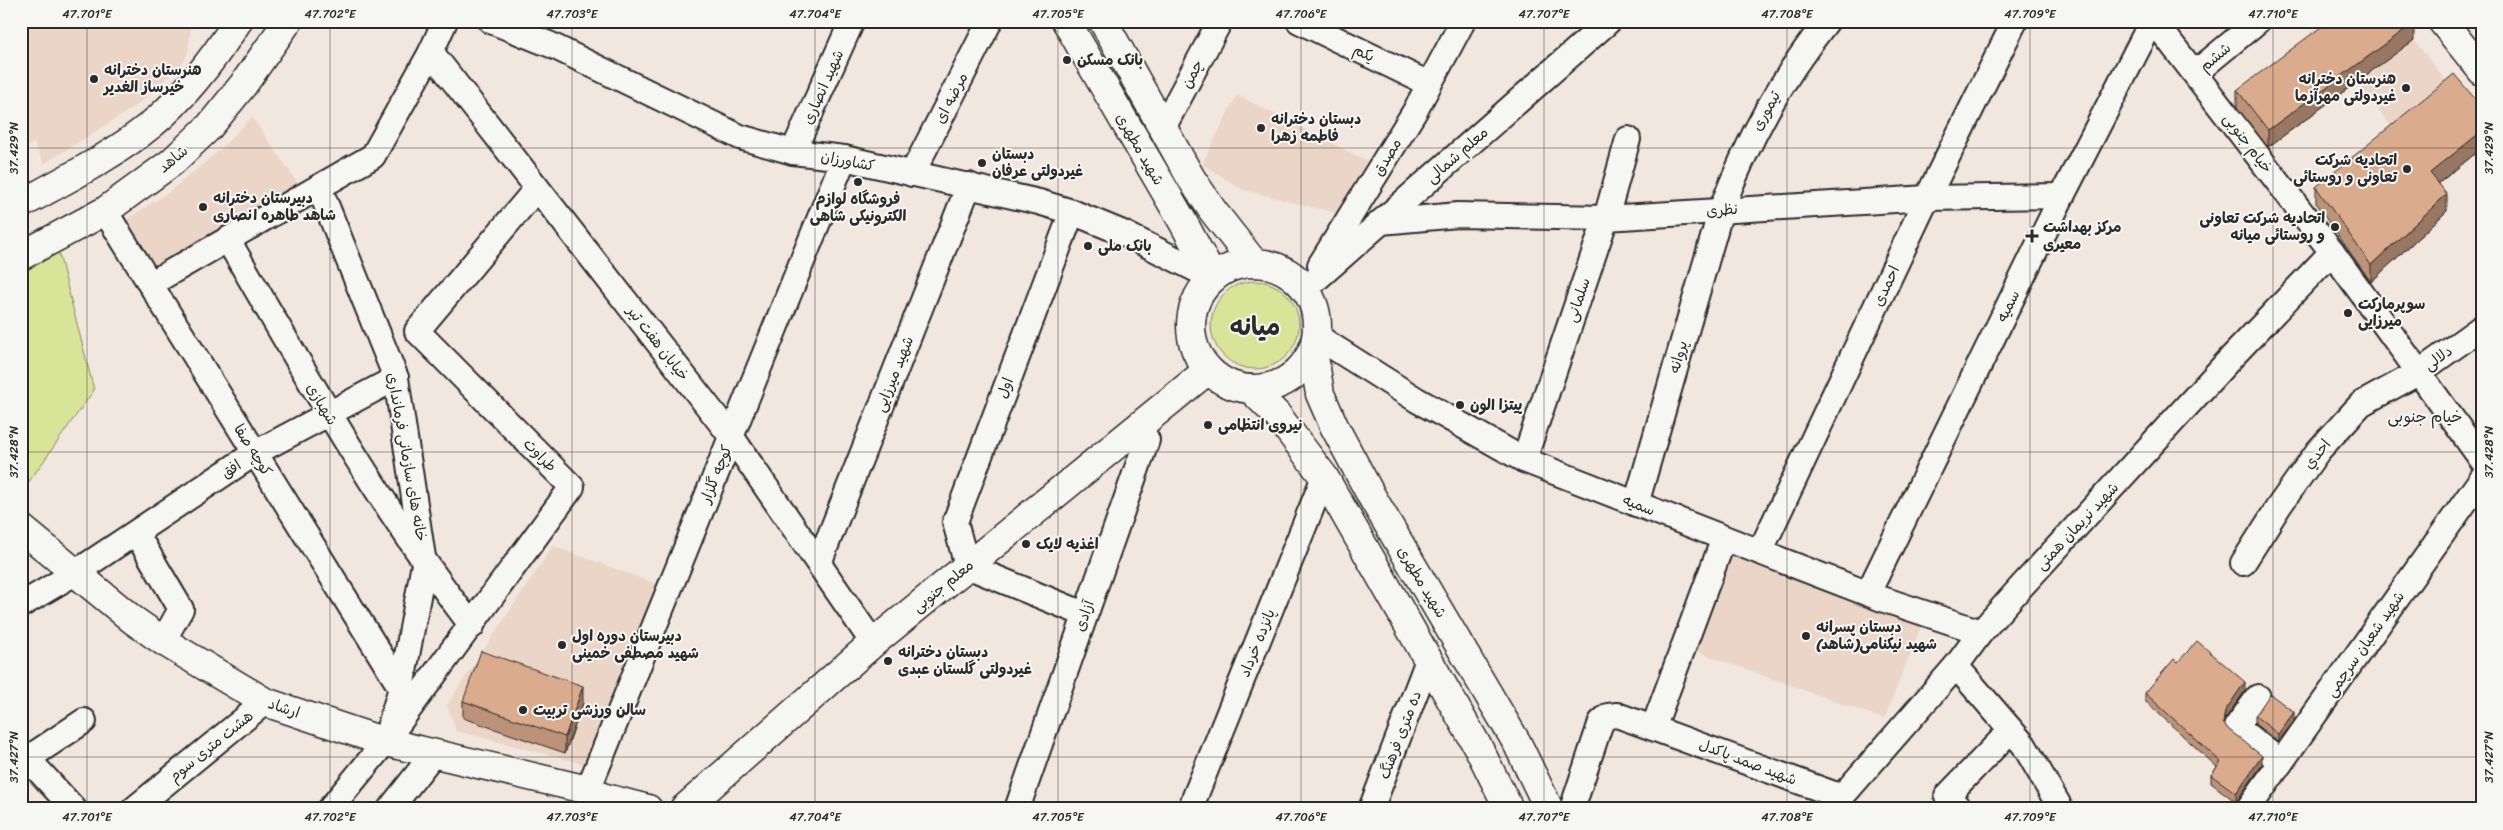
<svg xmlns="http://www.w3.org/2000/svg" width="2503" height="830" font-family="Sriracha,'Playpen Sans Arabic',sans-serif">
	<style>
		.built { fill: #ead5c6 }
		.green { fill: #d8e598; stroke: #828862 }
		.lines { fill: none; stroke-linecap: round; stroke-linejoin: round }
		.minor-casing { stroke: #2b2b2b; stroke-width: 28 }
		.major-casing { stroke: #2b2b2b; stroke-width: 31 }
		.minor { stroke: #f6f6f2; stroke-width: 24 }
		.major { stroke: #f6f6f2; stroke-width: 28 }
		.wall { fill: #bc9379; stroke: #2b2b2b }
		.shaded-wall { fill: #997863; stroke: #2b2b2b }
		.building { fill: #dbab8d; stroke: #2b2b2b }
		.ticks { fill: none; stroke: #2b2b2b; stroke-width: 1; stroke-opacity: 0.45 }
		.poi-dot { fill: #2b2b2b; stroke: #f6f6f2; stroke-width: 2 }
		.labels { text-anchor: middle; stroke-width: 4; stroke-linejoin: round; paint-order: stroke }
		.street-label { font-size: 15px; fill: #2b2b2b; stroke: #f6f6f2 }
		.poi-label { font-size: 15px; font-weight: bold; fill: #2b2b2b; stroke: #f6f6f2; text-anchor: start }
		.neighbourhood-label { font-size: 16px; fill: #2b2b2b; stroke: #f6f6f2 }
		.town-label { font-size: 25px; font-weight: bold; fill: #2b2b2b; stroke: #f6f6f2 }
		.neatline { fill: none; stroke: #2b2b2b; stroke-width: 2 }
		.ticks-label { font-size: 12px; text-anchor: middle; fill: #2b2b2b }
	</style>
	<rect width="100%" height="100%" fill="#f1e7de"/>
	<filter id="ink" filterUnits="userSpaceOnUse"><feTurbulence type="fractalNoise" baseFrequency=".02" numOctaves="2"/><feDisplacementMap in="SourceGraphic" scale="10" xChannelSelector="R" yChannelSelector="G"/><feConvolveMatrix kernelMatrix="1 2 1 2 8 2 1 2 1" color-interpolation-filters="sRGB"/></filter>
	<g filter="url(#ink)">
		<g class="built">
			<polygon points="21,21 191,21 188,53 182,64 136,106 44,164 34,143 21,150"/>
			<polygon points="2414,40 2454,91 2398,135 2358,84"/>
			<polygon points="1237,95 1367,161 1337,213 1243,190 1202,164"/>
			<polygon points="252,117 298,184 153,276 121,223 169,192 219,151"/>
			<polygon points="553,546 659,585 593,766 456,731 447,705"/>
			<polygon points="1730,551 1922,624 1884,719 1690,649"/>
		</g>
		<g class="green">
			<polygon points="58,250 94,390 21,493 21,269"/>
			<circle cx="1255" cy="325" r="44"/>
		</g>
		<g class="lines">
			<g class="minor-casing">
				<g id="minor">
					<polyline points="491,21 551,45 740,137 793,152 844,158 1039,202 1072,212 1123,233 1213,278"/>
					<polyline points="1299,21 1429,84"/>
					<polyline points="2154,21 2332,252 2482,460"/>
					<polyline points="431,52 731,436 873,643"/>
					<polyline points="2195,73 2258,21"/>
					<polyline points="1163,128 1220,21"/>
					<polyline points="793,152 852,21"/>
					<polyline points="912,174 990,21"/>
					<polyline points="105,211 401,688"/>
					<polyline points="1072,212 955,522 967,566 1084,614"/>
					<polyline points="1381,222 1458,215 1606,218 1927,198 2062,196"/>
					<path d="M228,240C304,372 379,505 472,626"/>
					<polyline points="1320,265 1415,111 1463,21"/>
					<polyline points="150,284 319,187"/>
					<polyline points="1305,289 1609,21"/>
					<polyline points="1316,336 1417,400 1524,460 1760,552 1882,599 1981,632"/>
					<polyline points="1524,460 1606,218 1628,139"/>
					<path d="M1636,504L1721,210C1749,138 1779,82 1827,21"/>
					<polyline points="136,533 181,609 163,641"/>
					<polyline points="1760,552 1927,198 2015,21"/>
					<polyline points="819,563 969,185"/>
					<polyline points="2243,563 2279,506 2318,451 2361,404 2418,373 2482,327"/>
					<polyline points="1868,593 2062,196 2152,21"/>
					<polyline points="21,605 75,573 255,453 396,378"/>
					<polyline points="1956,666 2024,745 2061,809"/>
					<polyline points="2258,697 2236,727 2281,762"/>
					<polyline points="1654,726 1724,538"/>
					<polyline points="389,728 401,688 424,564 396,378 319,187 373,156 431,52 445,21"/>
					<polyline points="28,759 74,809"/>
					<polyline points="21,763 84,721"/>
					<polyline points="588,790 844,158"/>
					<polyline points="134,809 265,702"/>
					<polyline points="330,809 385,742 572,487 417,331 537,188"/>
					<polyline points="390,809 434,753"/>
					<polyline points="1017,809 1147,440 1140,426"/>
					<polyline points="1190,809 1324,477"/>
					<polyline points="1371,809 1428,660"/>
					<polyline points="1572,809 1601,722 1608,716 1617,715 1842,797"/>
					<polyline points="1831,809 1956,666 1981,632 2020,588 2229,360 2332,252"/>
					<polyline points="1960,809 1947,796 2011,730"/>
					<polyline points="2248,809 2482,478"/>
				</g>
			</g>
			<g class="major-casing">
				<g id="major">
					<polyline points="1066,21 1183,222 1213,278"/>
					<polyline points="1103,21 1191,178 1213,211 1254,263"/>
					<polyline points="2442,21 2482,71"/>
					<path d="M21,204C65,180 113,156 152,124C186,96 214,58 238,21"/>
					<polyline points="21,256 105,211 172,162 209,127 243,85 288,21"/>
					<circle cx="1254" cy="326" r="63"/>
					<polyline points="1313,350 1320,394 1334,426 1372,497 1517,743 1549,809"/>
					<polyline points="1251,389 1277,415 1324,477 1479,749 1509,809"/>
					<polyline points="21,528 133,620 163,641 265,702 385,742 588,790 602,797 648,809"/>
					<polyline points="684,809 873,643 1208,370"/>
				</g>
			</g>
			<use href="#minor" class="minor"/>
			<use href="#major" class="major"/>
		</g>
		<g class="wall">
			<polygon points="2414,40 2268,147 2237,107 2237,90"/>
			<polygon points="2482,148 2439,183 2447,211 2371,282 2316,204 2316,187"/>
			<polygon points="2178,662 2245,691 2225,719 2224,724 2228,729 2262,765 2236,802 2211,783 2211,775 2217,767 2145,701 2145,693"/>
			<polygon points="463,701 583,703 565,753 463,718"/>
			<polygon points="2255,716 2294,721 2278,742 2255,724"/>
		</g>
		<g class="shaded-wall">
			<polygon points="2414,23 2414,40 2268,147 2268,130"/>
			<polygon points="2482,131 2482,148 2430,190 2430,173"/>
			<polygon points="2447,194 2447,211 2371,282 2371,265"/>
			<polygon points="2245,682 2245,691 2225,719 2223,732 2225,711"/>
			<polygon points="583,686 583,703 565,753 565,737"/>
			<polygon points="2294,712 2294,721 2278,742 2278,734"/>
			<polygon points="2262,756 2262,765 2236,802 2236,793"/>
		</g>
		<g class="building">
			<polygon points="2329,21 2412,21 2414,23 2268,130 2237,90"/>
			<polygon points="2454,74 2482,107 2482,131 2430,173 2447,194 2371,265 2316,187"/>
			<polygon points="2197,641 2245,682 2225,711 2223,723 2228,729 2262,756 2236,793 2211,775 2221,762 2145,693 2174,659 2178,662"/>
			<polygon points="481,651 583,686 565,737 463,701"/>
			<polygon points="2270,694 2294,712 2278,734 2255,716"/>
		</g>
	</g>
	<path class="ticks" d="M87,21V809M330,21V809M572,21V809M815,21V809M1058,21V809M1301,21V809M1544,21V809M1787,21V809M2030,21V809M2273,21V809M21,148H2482M21,452H2482M21,757H2482"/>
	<g class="poi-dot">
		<circle cx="1067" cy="60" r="5"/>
		<circle cx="94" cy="79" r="5"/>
		<circle cx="2406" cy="88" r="5"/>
		<circle cx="1261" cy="128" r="5"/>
		<circle cx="982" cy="163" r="5"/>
		<circle cx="2407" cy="169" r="5"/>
		<circle cx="858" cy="182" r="5"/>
		<circle cx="203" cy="207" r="5"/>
		<circle cx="2335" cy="227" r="5"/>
		<path d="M2029.5 228.5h5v5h5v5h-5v5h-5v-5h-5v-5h5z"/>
		<circle cx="1088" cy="246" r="5"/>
		<circle cx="2348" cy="313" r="5"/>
		<circle cx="1460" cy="405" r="5"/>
		<circle cx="1208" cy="425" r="5"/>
		<circle cx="1026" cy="544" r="5"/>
		<circle cx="1806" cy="636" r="5"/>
		<circle cx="562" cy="645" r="5"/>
		<circle cx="888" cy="661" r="5"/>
		<circle cx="523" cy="710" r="5"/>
	</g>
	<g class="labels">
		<g class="street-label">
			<text transform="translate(1364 53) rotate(26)" y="5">یکم</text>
			<text transform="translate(2215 57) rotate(-40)" y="5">ششم</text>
			<text transform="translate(1192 74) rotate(-62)" y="5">چمن</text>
			<text transform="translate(823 87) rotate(-66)" y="5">شهید انصاری</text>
			<text transform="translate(951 98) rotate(-63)" y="5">مرضه ای</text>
			<text transform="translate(1766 111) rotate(-61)" y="5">تیموری</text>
			<text transform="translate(2248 143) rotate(53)" y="5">خیام جنوبی</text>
			<text transform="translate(1140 149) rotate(60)" y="5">شهید مطهری</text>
			<text transform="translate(1457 155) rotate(-41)" y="5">معلم شمالی</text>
			<text transform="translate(1387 157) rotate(-59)" y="5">مصدق</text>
			<text transform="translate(173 159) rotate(-40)" y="5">شاهد</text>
			<text transform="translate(848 161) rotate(11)" y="5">کشاورزان</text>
			<text transform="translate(1722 210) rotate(-4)" y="5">نظری</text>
			<text transform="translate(1886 286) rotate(-65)" y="5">احمدی</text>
			<text transform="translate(1578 300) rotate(-71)" y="5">سلمانی</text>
			<text transform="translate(2008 306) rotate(-64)" y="5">سميه</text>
			<text transform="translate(658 343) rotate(52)" y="5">خیابان هفت تیر</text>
			<text transform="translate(1678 357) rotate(-74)" y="5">پروانه</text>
			<text transform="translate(2438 358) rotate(-36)" y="5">دلالی</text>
			<text transform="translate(894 374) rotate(-68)" y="5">شهید میرزایی</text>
			<text transform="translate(1005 388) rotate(-69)" y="5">اول</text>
			<text transform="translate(322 404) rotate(59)" y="5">شهبازی</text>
			<text transform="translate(253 450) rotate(58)" y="5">کوچه صفا</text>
			<text transform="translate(2317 454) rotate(-51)" y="5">احدي</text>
			<text transform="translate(540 455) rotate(45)" y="5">طراوت</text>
			<text transform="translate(407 457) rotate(80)" y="5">خانه های سازمانی فرمانداری</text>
			<text transform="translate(231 469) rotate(-34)" y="5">افق</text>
			<text transform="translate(716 474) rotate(-68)" y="5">کوچه گلزار</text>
			<text transform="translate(1639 505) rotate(21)" y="5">سمیه</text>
			<text transform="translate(2077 526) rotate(-47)" y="5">شهید نریمان همتی</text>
			<text transform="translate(1422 582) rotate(59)" y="5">شهید مطهری</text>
			<text transform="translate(943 586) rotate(-39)" y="5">معلم جنوبی</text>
			<text transform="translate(1084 616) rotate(-71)" y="5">آزادی</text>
			<text transform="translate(1257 643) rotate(-68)" y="5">پانزده خرداد</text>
			<text transform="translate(2365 644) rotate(-55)" y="5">شهید شعبان سرچمی</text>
			<text transform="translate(284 708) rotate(19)" y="5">ارشاد</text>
			<text transform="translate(1400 735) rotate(-69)" y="5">ده متری فرهنگ</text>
			<text transform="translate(211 746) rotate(-39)" y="5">هشت متری سوم</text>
			<text transform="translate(1748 762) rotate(21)" y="5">شهید صمد پاکدل</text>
		</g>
		<g class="poi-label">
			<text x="1077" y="65">بانک مسکن</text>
			<text x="104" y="75">هنرستان دخترانه<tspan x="104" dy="17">خیرساز الغدیر</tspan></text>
			<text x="2396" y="84" text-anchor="end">هنرستان دخترانه<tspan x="2396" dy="17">غیردولتی مهرآزما</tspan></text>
			<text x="1271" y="124">دبستان دخترانه<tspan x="1271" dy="17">فاطمه زهرا</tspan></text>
			<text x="992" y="159">دبستان<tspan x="992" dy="17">غیردولتی عرفان</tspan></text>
			<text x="2397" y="165" text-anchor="end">اتحادیه شرکت<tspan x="2397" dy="17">تعاونی و روستائی</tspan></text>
			<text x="213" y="203">دبیرستان دخترانه<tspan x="213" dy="17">شاهد طاهره انصاری</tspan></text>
			<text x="858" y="204" text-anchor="middle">فروشگاه لوازم<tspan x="858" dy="17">الکترونیکی شاهی</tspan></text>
			<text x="2325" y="223" text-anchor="end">اتحادیه شرکت تعاونی<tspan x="2325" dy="17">و روستائی میانه</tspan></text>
			<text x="2043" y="232">مرکز بهداشت<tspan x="2043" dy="17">معیری</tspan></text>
			<text x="1098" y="251">بانک ملی</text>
			<text x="2358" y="309">سوپرمارکت<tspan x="2358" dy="17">میرزایی</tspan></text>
			<text x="1470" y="410">پیتزا الون</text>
			<text x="1218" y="430">نیروی انتظامی</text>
			<text x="1036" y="549">اغذیه لایک</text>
			<text x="1816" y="632">دبستان پسرانه<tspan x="1816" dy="17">شهید نیکنامی(شاهد)</tspan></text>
			<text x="572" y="641">دبیرستان دوره اول<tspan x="572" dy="17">شهید مصطفی خمینی</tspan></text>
			<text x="898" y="657">دبستان دخترانه<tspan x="898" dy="17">غیردولتی گلستان عبدی</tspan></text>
			<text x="533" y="715">سالن ورزشی تربیت</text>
		</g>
		<g class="neighbourhood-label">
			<text x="2425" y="422">خیام جنوبی</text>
		</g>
		<g class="town-label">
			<text x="1255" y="335">میانه</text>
		</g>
	</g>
	<rect width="2503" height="830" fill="none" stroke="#f6f6f2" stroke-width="55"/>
	<rect x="28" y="28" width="2448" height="774" class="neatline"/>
	<g class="ticks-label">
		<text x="87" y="18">47.701°E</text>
		<text x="330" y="18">47.702°E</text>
		<text x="572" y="18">47.703°E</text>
		<text x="815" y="18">47.704°E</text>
		<text x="1058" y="18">47.705°E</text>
		<text x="1301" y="18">47.706°E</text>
		<text x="1544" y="18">47.707°E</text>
		<text x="1787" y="18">47.708°E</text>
		<text x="2030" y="18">47.709°E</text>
		<text x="2273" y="18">47.710°E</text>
		<text transform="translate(14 148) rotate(-90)" y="4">37.429°N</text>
		<text transform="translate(2489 148) rotate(-90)" y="4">37.429°N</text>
		<text transform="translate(14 452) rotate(-90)" y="4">37.428°N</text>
		<text transform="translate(2489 452) rotate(-90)" y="4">37.428°N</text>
		<text transform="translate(14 757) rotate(-90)" y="4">37.427°N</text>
		<text transform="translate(2489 757) rotate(-90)" y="4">37.427°N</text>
		<text x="87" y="821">47.701°E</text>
		<text x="330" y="821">47.702°E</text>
		<text x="572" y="821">47.703°E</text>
		<text x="815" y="821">47.704°E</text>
		<text x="1058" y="821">47.705°E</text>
		<text x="1301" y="821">47.706°E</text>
		<text x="1544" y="821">47.707°E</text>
		<text x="1787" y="821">47.708°E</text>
		<text x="2030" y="821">47.709°E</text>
		<text x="2273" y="821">47.710°E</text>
	</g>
</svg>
